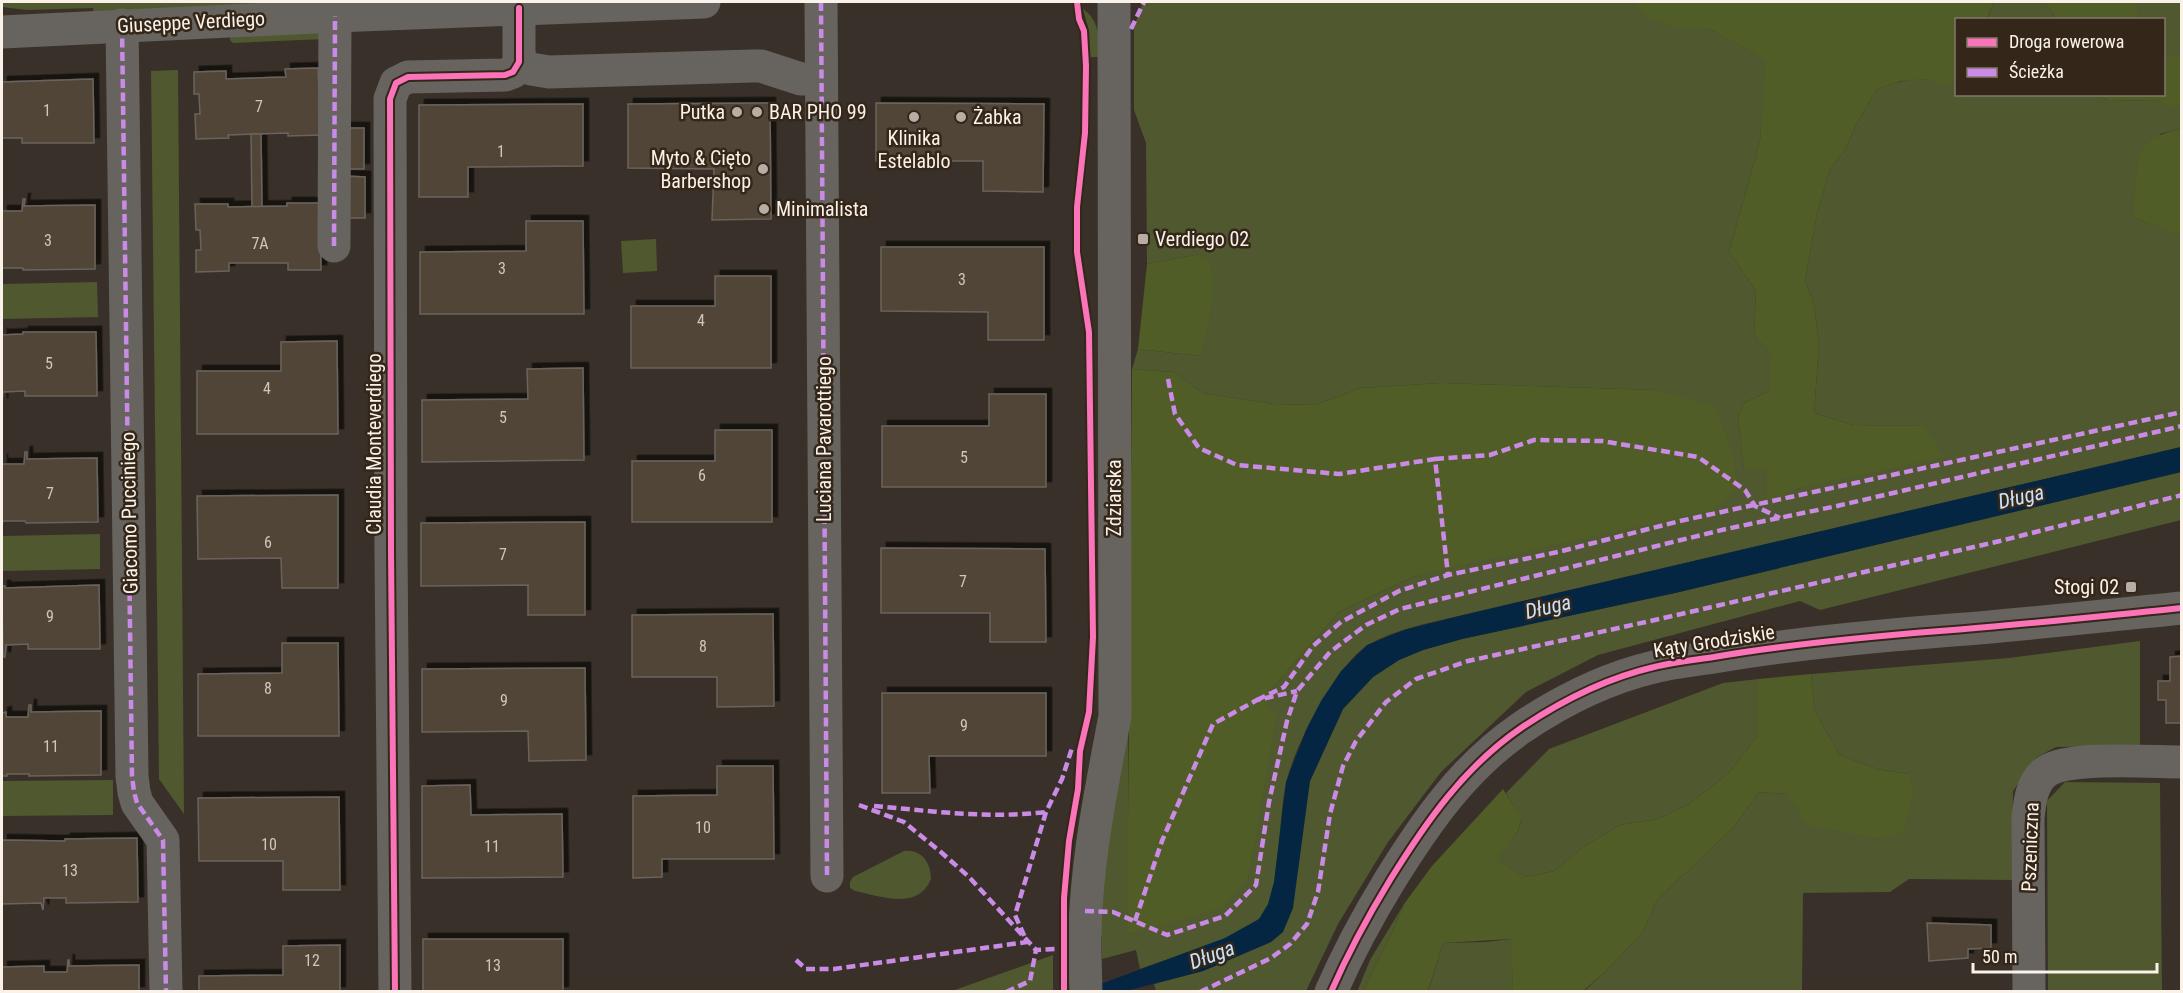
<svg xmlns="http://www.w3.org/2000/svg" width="2183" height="993" font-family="'Roboto Condensed',sans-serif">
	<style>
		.green { fill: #4f582e }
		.forest { fill: #515d26 }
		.water { fill: #052642 }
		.building { fill: #514437; stroke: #6a645d; stroke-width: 1.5; filter: url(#shadow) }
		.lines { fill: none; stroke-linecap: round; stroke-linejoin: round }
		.minor { stroke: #676460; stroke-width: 33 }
		.quiet { stroke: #ca8be6; stroke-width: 4.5; stroke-dasharray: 9 4.5; stroke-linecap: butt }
		.cycleway-casing { stroke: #342719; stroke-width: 10 }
		.cycleway { stroke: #fb73b8; stroke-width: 6 }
		.poi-dot { fill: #b6aea5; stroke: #342719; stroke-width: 2 }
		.labels { text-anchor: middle; stroke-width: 5; stroke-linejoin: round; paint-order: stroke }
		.number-label { font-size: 16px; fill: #d0c6bc }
		.street-label { font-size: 20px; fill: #faf1e8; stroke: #342719 }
		.poi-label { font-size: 20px; fill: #faf1e8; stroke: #342719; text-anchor: start }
		.water-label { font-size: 21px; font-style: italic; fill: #c7e3fe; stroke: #342719 }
	</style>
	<defs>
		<filter id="shadow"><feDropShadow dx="5.5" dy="-5.5" stdDeviation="0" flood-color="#0009"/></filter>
	</defs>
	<rect width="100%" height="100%" fill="#393129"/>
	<g class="green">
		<polygon points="2,2 438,2 94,16 93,8 27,10 2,7"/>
		<path d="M1143,2H1637V9L1675,28H1708L1767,60L1760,141L1729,252L1756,291L1754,336L1772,352L1769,391L1744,403L1738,417L1744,468L1767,469V500L1800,488L1924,426L1853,425L1814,413L1819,345L1814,304L1805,281L1817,213L1830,169L1844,151L1857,123L1877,89C1893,83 1907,79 1924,79C1939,79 1937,87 1956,82V94L2096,95L2110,101L2155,100L2170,105H2181L2180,129L2160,134L2134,218L2181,235V447L1459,616C1429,623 1395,629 1368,645C1338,663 1293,748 1286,784C1281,806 1281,829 1278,851C1275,873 1275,904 1258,920C1235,940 1170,958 1140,969L1136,950L1102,959V936H1098L1100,889L1128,693V934L1248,880L1266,704L1270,691L1339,612L1417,575L1654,390L1441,383L1361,388L1315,405L1273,404L1203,393L1174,372L1132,369L1138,349L1200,356L1195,255L1147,264L1146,143L1134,110V27Z"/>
		<polygon points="1994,2 2044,2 2053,13 2055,19 1987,20"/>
		<polygon points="2140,2 2181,2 2181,57 2164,57 2164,20 2137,20 2137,5"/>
		<path d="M1083,9C1100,21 1099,38 1100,57H1089L1088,27Z"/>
		<polygon points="316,31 325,39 233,43 230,40 230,32"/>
		<polygon points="178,70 184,814 159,779 151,71"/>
		<polygon points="656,239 657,271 623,273 621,241"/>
		<polygon points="97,282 98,317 2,319 2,284"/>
		<polygon points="2181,472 2181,520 1820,610 1800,601 1598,655 1526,692 1441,772 1388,842 1338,924 1306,991 1156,991 1154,984 1203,971 1271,942 1310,781 1343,709 1373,677 1399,660 1423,650 1462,639 1675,593"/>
		<polygon points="100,534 100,569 2,571 2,536"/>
		<polygon points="2140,641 2140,746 2056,747 2037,757 2013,791 2012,880 1909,879 1890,892 1803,893 1802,991 1583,992 1606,971 1643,932 1657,900 1734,827 1759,792 1787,794 1845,831 1880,839 1909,774 1877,769 1839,755 1815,711 1811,674 2009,658"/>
		<polygon points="1758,679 1758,735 1728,774 1689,804 1658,819 1620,825 1583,847 1554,871 1526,877 1495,860 1518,831 1522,819 1506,793 1549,749 1723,683"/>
		<polygon points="113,780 113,815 2,816 2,781"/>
		<polygon points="2065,782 2160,783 2162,991 2048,991 2047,801"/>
		<path d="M904,851C921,849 931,862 931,879C918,911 880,896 855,891L850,888V882L853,877Z"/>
		<polygon points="1404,904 1391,935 1363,991 1357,992 1370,960"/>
		<polygon points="1512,939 1513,991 1428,992 1443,943 1485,942"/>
		<polygon points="1053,955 1053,991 952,991"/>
	</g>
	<g class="forest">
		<polygon points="1637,2 1994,2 1987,19 1956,20 1956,82 1944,85 1927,79 1901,81 1877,89 1857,123 1844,151 1830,169 1817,213 1805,281 1814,304 1819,345 1814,413 1853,425 1924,426 1944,457 1800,488 1767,501 1767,469 1744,469 1738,417 1744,403 1769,391 1771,352 1754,336 1756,291 1729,252 1760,141 1766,60 1708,28 1675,28 1649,18 1637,9"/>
		<polygon points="2044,2 2140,2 2137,5 2137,20 2055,19 2053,13"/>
		<polygon points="2164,57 2181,57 2181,105 2170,106 2155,100 2110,101 2096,95 2164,94"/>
		<path d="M2181,123L2182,235H2179L2134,218C2134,202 2135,156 2146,144C2156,135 2168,132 2180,129Z"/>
		<path d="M1195,255L1209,261C1219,288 1207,328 1200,356L1138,349L1147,264Z"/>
		<path d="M1132,369L1174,372L1203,393L1273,404L1315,405L1361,388L1441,383L1654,390L1714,406C1722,426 1746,474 1731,494C1727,500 1718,505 1712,510L1417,575L1339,612L1270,691L1267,704L1276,717L1248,880L1222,908L1127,934Z"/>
		<polygon points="1811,674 1815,711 1839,755 1877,769 1909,774 1913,793 1903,832 1880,839 1808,825 1787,794 1759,792 1734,827 1657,900 1643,932 1606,971 1583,991 1513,991 1511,939 1443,943 1428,991 1363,991 1391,935 1404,904 1432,866 1503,789 1522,818 1518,831 1496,860 1526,877 1554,871 1583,847 1620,825 1658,819 1689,804 1728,774 1758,735 1758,679"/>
	</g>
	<polygon class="water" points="2181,447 2181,472 1675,593 1462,639 1423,650 1399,660 1373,677 1343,709 1310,781 1293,908 1283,932 1271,942 1203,971 1126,991 1079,992 1225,938 1259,919 1268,904 1274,882 1286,782 1306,730 1321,701 1341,671 1367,645 1404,630 1459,616"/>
	<g class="building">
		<polygon points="318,68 321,135 288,136 288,133 228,135 229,138 196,139 195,114 200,114 199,94 194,94 194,72 226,71 226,79 286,77 285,69"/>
		<polygon points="93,79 94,143 22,143 22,138 2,138 2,82"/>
		<polygon points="770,103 771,219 712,220 714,169 628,168 628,104"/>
		<polygon points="876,103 1044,104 1043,192 983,191 983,161 876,161"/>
		<polygon points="583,104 583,166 468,167 468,197 419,197 419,105"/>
		<rect x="344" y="128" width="20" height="41"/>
		<polygon points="251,134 261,134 262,207 252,207"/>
		<polygon points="344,176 365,177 365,218 345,218"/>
		<polygon points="23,199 25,199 24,206 95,205 95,269 23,270 23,268 2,268 2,211 22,211"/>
		<polygon points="287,203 320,203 321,270 288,270 288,263 229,263 229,271 196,272 196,250 201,250 200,230 196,230 195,204 228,204 228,207 287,206"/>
		<polygon points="526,221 583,221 584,314 420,314 420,252 526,251"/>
		<polygon points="881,247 1044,247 1044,340 988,340 988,312 881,311"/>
		<polygon points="715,276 771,276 771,368 631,368 631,306 715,306"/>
		<polygon points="23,332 96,332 97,396 25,396 25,391 3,392 2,404 2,333 2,335 23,334"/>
		<polygon points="337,341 338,434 197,434 197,371 281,371 281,342"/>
		<polygon points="583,368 584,460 422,462 422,400 528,399 527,369"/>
		<polygon points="989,394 1046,394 1046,487 882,487 882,426 989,426"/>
		<polygon points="715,430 772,430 772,522 632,522 632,461 715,461"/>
		<polygon points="25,452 27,452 27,459 97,458 98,522 26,523 25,521 4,521 2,523 2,459 2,464 24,464"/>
		<polygon points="338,495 338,588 282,588 281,558 198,559 197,496"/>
		<polygon points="585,522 585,615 528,615 528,585 421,586 421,523"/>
		<polygon points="881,548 1045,549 1046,642 990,642 990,613 881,613"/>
		<polygon points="99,585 100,649 28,649 28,644 6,645 5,657 3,657 2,586 5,586 5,588"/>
		<polygon points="773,614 774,706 717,707 717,677 632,677 632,615"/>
		<polygon points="282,643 338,643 339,736 198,736 198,674 282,673"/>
		<polygon points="2182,656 2182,723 2166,723 2166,700 2158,700 2158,681 2170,681 2170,657"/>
		<polygon points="585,668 586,760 529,761 528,731 422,732 422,669"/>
		<polygon points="882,693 1046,693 1046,756 929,756 930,793 882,793"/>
		<polygon points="29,705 31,705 31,712 101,711 101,775 29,776 29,774 7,774 7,776 2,776 2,713 6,712 6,717 28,717"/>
		<polygon points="717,766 773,766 774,859 662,859 662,877 633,878 633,796 717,795"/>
		<polygon points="470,785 471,815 562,814 563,877 422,878 422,786"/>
		<polygon points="339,797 340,890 283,890 283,861 199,861 198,798"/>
		<polygon points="137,838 138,902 66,903 66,898 44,898 43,910 41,903 2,904 2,840 65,841 65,839"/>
		<polygon points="1927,923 1991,925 1991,948 1968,949 1968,958 1929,961"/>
		<rect x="423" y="939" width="140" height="53"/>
		<polygon points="340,945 340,992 199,992 199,976 283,975 283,946"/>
		<polygon points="68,960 69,960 69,966 139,965 139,992 2,992 2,967 44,966 44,972 67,972"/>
	</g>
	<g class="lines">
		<g class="minor">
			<polyline points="821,2 827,876"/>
			<polyline points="122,25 132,776 134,792 137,803 163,840 166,992"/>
			<polyline points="2,32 335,16 704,2"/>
			<polyline points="519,62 531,69 549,72 752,66 761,66 801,79 821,79"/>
			<polyline points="334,246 335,16"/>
			<polyline points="395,992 391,552 390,99 396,83 408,77 505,75 513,72 519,62 519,8"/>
			<path d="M1086,992C1085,964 1084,936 1086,908C1090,843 1103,780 1115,716L1114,2"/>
			<path d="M1331,992C1348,953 1368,916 1390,880C1426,822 1464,767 1521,728C1561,701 1607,678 1654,667C1673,662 1694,660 1714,657C1789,644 1864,637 1940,631C2021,625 2101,616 2182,608"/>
			<path d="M2029,992L2028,817C2030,800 2032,781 2047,771C2070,756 2151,762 2182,762"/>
		</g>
		<g class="quiet">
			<polyline points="821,2 827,876"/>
			<polyline points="122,25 132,776 134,792 137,803 163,840 166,992"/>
			<polyline points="1131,29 1144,2"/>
			<polyline points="334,246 335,16"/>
			<polyline points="1168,379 1175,414 1199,448 1237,465 1339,474 1435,459 1448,575"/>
			<polyline points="1435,459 1490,455 1534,440 1602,441 1698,457 1745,490 1755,506 1780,518"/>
			<polyline points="1257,700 1284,687 1313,646 1341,622 1399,591 1448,575 1558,552 1680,521 2182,412"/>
			<polyline points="859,805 904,822 942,853 969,877 1036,950"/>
			<path d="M874,806C931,811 989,819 1046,812"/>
			<polyline points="1085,911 1113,912 1167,935 1225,916 1256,885 1269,802 1287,721 1297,691 1330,652 1366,625 1400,609 1726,529 1837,506 2182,426"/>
			<polyline points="1135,921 1162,841 1213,724 1257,700 1297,691"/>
			<polyline points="796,960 806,969 834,969 1027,942 1015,915 1046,812 1062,779 1072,748"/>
			<polyline points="1006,992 1030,981 1036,950 1057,949"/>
			<polyline points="1200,992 1271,958 1290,944 1307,924 1318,892 1330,814 1343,766 1356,741 1386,702 1416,679 1468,661 1646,622 2000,541 2182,495"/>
		</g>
		<g class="cycleway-casing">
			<g id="cycleway">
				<polyline points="395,992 391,552 390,99 396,83 408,77 505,75 513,72 519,62 519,8"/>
				<polyline points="1064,992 1064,898 1069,841 1078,789 1080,751 1089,712 1093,637 1089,332 1077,252 1077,207 1085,133 1086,66 1084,31 1079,19 1077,2"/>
				<path d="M1331,992C1348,953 1368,916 1390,880C1426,822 1464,767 1521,728C1561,701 1607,678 1654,667C1673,662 1694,660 1714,657C1789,644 1864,637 1940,631C2021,625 2101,616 2182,608"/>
			</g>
		</g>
		<use href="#cycleway" class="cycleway"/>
	</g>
	<g class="poi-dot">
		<circle cx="737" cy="112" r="6"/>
		<circle cx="757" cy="112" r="6"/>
		<circle cx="914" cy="117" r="6"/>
		<circle cx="961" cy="117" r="6"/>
		<circle cx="763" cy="169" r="6"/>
		<circle cx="764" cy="209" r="6"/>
		<rect x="1137" y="233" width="12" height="12" rx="3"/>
		<rect x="2125" y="581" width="12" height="12" rx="3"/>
	</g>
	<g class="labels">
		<g class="number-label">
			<text x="259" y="112">7</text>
			<text x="47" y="116">1</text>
			<text x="501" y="157">1</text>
			<text x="48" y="246">3</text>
			<text x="260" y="249">7A</text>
			<text x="502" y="274">3</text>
			<text x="962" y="285">3</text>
			<text x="701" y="326">4</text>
			<text x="49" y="369">5</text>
			<text x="267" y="394">4</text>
			<text x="503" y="423">5</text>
			<text x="964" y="463">5</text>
			<text x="702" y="481">6</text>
			<text x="50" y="499">7</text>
			<text x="268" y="548">6</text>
			<text x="503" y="560">7</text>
			<text x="963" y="587">7</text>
			<text x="50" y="622">9</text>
			<text x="703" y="652">8</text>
			<text x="268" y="694">8</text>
			<text x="504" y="706">9</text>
			<text x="964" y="731">9</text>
			<text x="51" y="752">11</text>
			<text x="703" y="833">10</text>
			<text x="269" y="850">10</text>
			<text x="492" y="852">11</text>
			<text x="70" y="876">13</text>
			<text x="312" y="966">12</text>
			<text x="493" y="971">13</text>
		</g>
		<g class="street-label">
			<text transform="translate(191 22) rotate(-3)" y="7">Giuseppe Verdiego</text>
			<text transform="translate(824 439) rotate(-90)" y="7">Luciana Pavarottiego</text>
			<text transform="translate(374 444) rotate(-90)" y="7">Claudia Monteverdiego</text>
			<text transform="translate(1114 498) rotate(-90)" y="7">Zdziarska</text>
			<text transform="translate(129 513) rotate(-91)" y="7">Giacomo Pucciniego</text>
			<text transform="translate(1714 641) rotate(-9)" y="7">Kąty Grodziskie</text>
			<text transform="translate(2030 847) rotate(-88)" y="7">Pszeniczna</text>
		</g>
		<g class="poi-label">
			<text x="725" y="119" text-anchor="end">Putka</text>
			<text x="769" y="119">BAR PHO 99</text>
			<text x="973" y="124">Żabka</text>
			<text x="914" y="145" text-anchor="middle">Klinika<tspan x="914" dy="23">Estelablo</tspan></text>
			<text x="751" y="165" text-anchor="end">Myto &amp; Cięto<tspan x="751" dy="23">Barbershop</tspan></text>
			<text x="776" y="216">Minimalista</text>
			<text x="1155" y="246">Verdiego 02</text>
			<text x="2119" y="594" text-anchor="end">Stogi 02</text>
		</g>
		<g class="water-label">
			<text transform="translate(2021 497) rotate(-13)" y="7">Długa</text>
			<text transform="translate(1548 607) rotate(-13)" y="7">Długa</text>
			<text transform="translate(1212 955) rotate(-20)" y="7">Długa</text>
		</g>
	</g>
	<rect width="2183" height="993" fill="none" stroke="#faf1e8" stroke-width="6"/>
	<rect x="1955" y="18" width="210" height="78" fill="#342719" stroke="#83786c" stroke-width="1.5"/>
	<rect x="1967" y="38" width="30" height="9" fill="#fb73b8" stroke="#83786c" stroke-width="1.5"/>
	<text x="2009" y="48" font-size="18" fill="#faf1e8">Droga rowerowa</text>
	<rect x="1967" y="68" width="30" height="9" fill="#ca8be6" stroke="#83786c" stroke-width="1.5"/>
	<text x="2009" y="78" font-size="18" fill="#faf1e8">Ścieżka</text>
	<path d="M1973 963v9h184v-9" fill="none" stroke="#faf1e8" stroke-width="3"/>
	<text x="1982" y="963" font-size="18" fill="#faf1e8" stroke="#342719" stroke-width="4.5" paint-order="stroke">50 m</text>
</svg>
